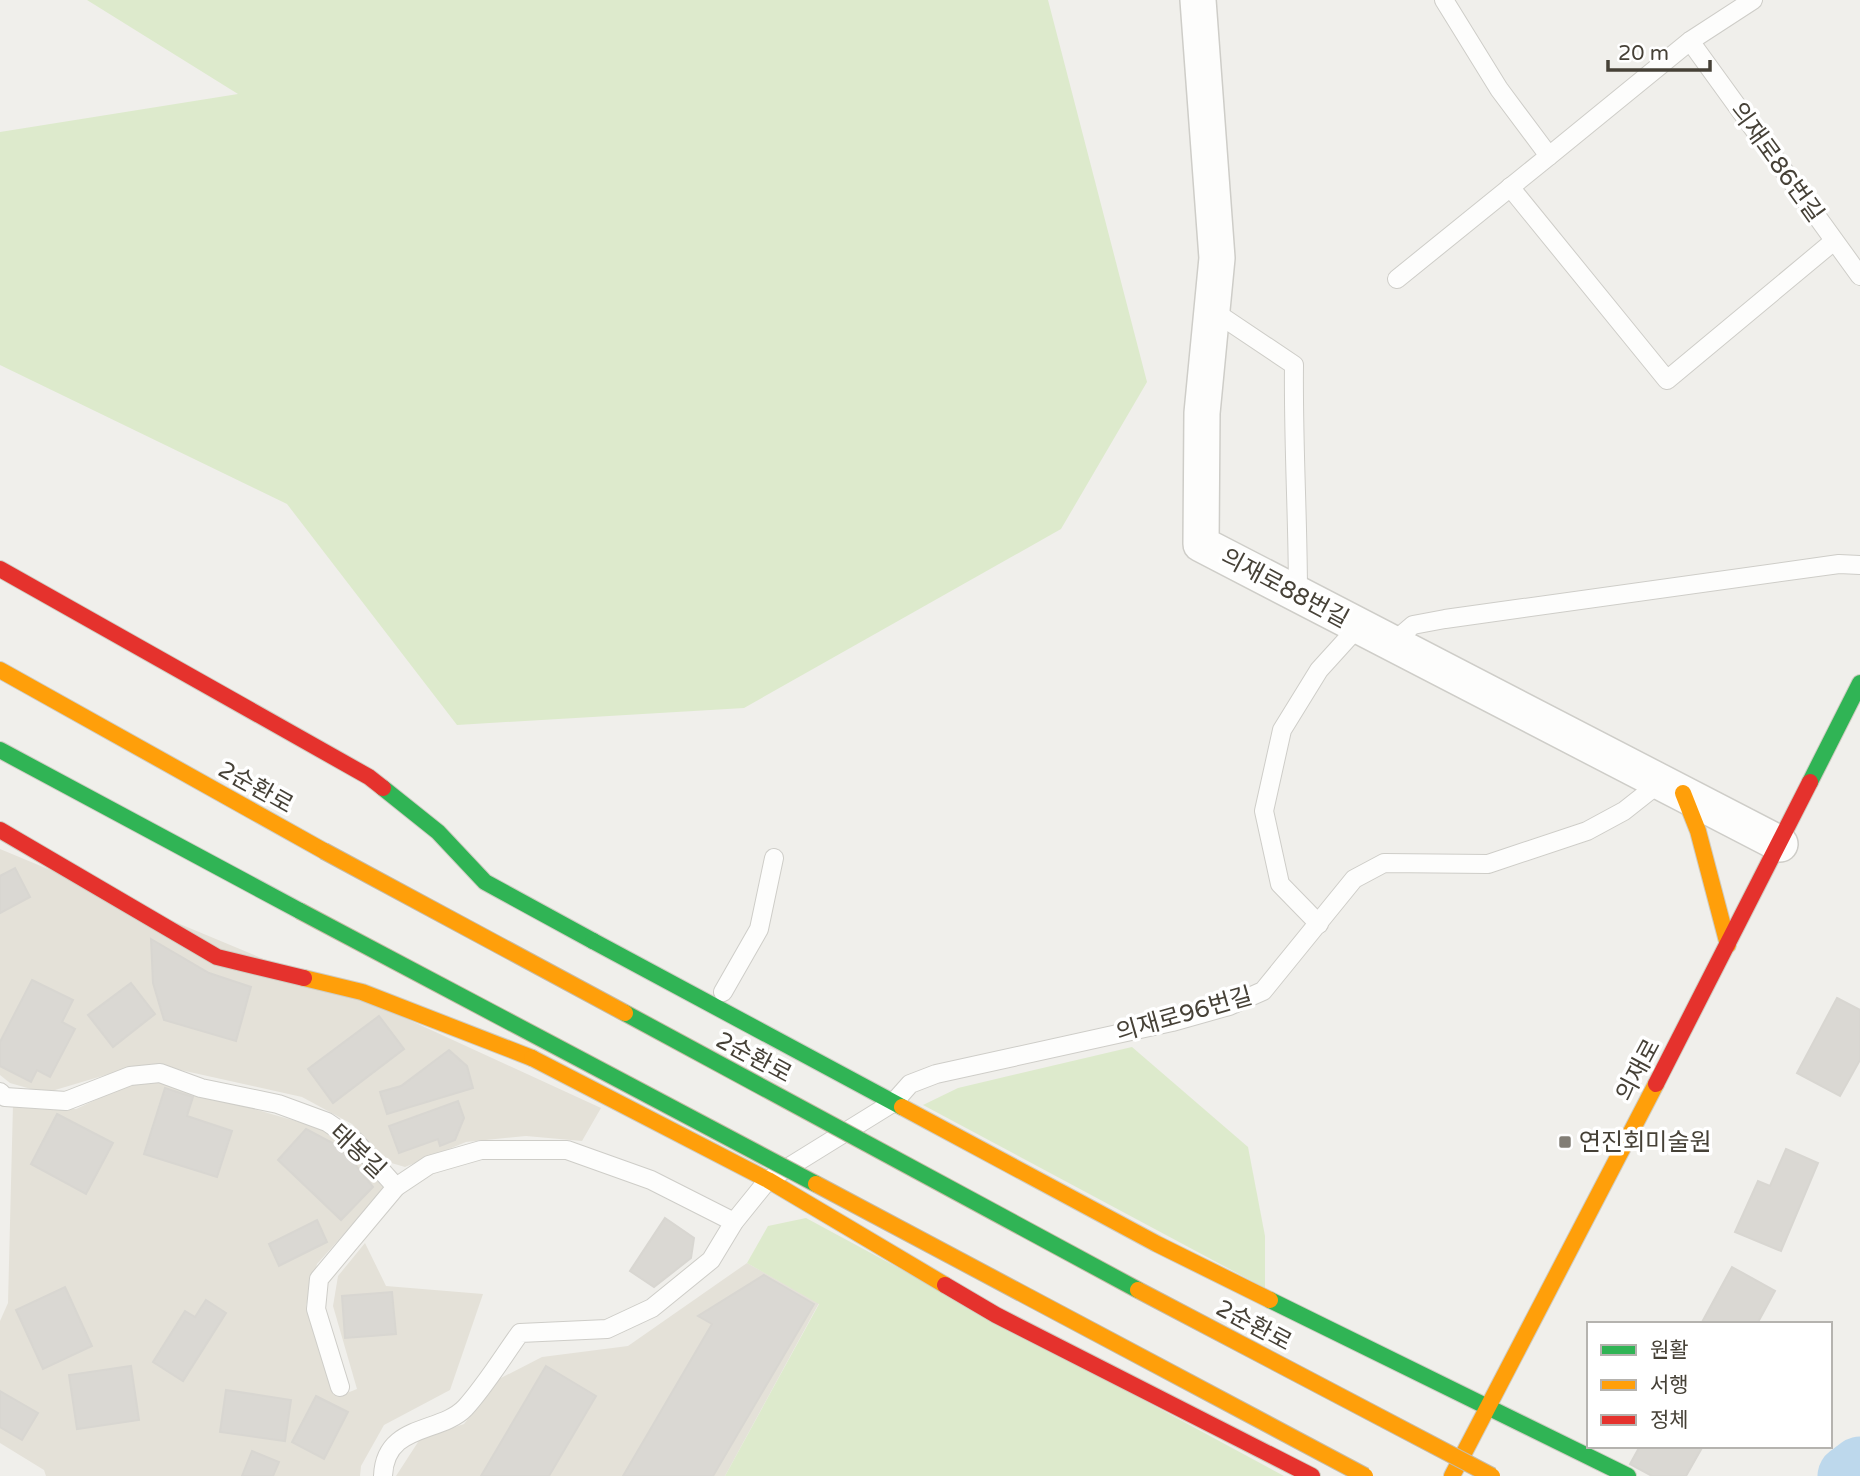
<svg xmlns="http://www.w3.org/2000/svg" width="1860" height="1476" font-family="'Varela Round','Noto Sans KR',sans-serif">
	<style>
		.residential { fill: #e4e1d8 }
		.green { fill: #ddeacc }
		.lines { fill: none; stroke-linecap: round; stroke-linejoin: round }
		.river { stroke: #bdd8ec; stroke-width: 61 }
		.building { fill: #dad8d3; stroke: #d8d6d1; stroke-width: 2 }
		.lane-casing { stroke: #cecdc8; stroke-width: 20 }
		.street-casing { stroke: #cecdc8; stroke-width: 38 }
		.fast-casing { stroke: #cfccc2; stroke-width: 18 }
		.slow-casing { stroke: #cfccc2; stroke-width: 18 }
		.jam-casing { stroke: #cfccc2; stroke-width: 18 }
		.lane { stroke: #fdfdfc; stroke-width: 18 }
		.street { stroke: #fdfdfc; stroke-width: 35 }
		.fast { stroke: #30b455; stroke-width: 16 }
		.slow { stroke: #ff9f0a; stroke-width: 16 }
		.jam { stroke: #e5322d; stroke-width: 16 }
		.fast-bridge-casing { stroke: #c7bca7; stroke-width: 18; stroke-linecap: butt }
		.slow-bridge-casing { stroke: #c7bca7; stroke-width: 18; stroke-linecap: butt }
		.fast-bridge { stroke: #30b455; stroke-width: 16 }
		.slow-bridge { stroke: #ff9f0a; stroke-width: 16 }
		.poi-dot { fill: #827e76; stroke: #fff; stroke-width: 2.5 }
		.labels { text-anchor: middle; stroke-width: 7; stroke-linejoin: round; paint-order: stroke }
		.street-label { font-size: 24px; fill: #464137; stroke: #fff }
		.poi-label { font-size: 24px; fill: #464137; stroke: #fff; text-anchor: start }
	</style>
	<rect width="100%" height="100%" fill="#f0efeb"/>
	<g class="residential">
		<polygon points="0,849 405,1018 601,1108 582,1141 526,1136 466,1142 405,1167 388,1162 352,1124 302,1097 167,1067 129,1068 45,1093 10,1083 0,1075"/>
		<polygon points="156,1081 320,1128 351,1147 384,1189 317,1264 306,1306 337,1397 357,1389 333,1306 338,1276 365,1243 386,1286 483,1294 450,1390 384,1425 361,1466 360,1476 46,1476 44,1470 0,1443 0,1321 8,1303 13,1104 76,1109 130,1084"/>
		<polygon points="747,1263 819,1303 725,1476 396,1476 420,1439 464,1424 497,1380 542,1357 628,1346"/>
	</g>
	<g class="green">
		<polygon points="87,0 1048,0 1147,382 1061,529 744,708 457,725 287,504 0,365 0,132 238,94"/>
		<polygon points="1132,1047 1248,1147 1265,1236 1265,1288 923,1105 958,1088"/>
		<polygon points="806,1218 1284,1476 725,1476 819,1304 747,1263 768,1226"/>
	</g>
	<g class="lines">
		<polyline class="river" points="1848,1476 1860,1467"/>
	</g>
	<g class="building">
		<polygon points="15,868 30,897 0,913 0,876"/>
		<polygon points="151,939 209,973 251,987 236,1041 164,1020 153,983"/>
		<polygon points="32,980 73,1000 62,1022 75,1029 50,1077 37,1070 31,1082 0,1066 0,1042"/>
		<polygon points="131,983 155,1014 113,1047 88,1015"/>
		<polygon points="1837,998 1860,1010 1860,1060 1840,1096 1797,1073"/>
		<polygon points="379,1016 404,1049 333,1103 308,1069"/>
		<polygon points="449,1050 467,1066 473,1088 387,1114 380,1092 401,1086"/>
		<polygon points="165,1088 193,1097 187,1116 232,1131 217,1177 144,1154"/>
		<polygon points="458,1101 464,1118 455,1140 440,1146 438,1139 399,1153 389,1126"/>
		<polygon points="57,1114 113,1143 86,1194 31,1164"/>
		<polygon points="306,1129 342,1148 373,1187 341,1220 278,1160"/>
		<polygon points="1786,1149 1818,1163 1781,1251 1735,1232 1758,1181 1770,1186"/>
		<polygon points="665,1218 694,1238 691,1258 654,1287 630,1271"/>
		<polygon points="317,1220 327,1242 279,1266 269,1244"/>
		<polygon points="1732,1267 1775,1291 1757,1324 1701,1324"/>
		<polygon points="764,1275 814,1304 713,1476 623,1476 712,1324 698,1316"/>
		<polygon points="65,1287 92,1346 43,1369 16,1310"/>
		<polygon points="392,1292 396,1334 345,1338 342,1296"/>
		<polygon points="206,1300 226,1313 183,1381 153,1362 185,1311 195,1317"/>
		<polygon points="131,1366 139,1420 77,1429 69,1375"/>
		<polygon points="546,1366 596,1396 549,1476 481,1476"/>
		<polygon points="226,1390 291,1400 285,1441 220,1432"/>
		<polygon points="0,1391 38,1413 22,1440 0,1427"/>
		<polygon points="316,1396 348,1412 324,1459 292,1442"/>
		<polygon points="1640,1446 1703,1446 1686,1476 1652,1476 1630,1464"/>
		<polygon points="252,1451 279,1462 273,1476 242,1476"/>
	</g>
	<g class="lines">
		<g class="lane-casing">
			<g id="lane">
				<polyline points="1444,0 1499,89 1549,156 1690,41 1753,0"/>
				<polyline points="1690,41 1860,276"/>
				<polyline points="1510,187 1667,380 1834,241"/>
				<polyline points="1397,279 1549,156"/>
				<path d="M1212,310L1294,365C1293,442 1298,518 1298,595"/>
				<polyline points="1392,643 1413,625 1445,619 1839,564 1860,565"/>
				<polyline points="1319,924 1280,884 1264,811 1282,730 1319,670 1358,627"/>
				<polyline points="723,992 759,929 774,858"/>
				<polyline points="0,1092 5,1097 66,1101 130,1076 160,1073 201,1088 278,1104 327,1122 355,1141 396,1187"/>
				<polyline points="340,1387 316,1309 319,1279 396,1187 429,1165 481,1150 567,1150 651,1180 734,1222"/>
				<path d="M383,1476C385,1423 440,1434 465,1408C485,1386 502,1358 520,1333L607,1329L652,1308L711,1260L734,1222L768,1180L894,1102L910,1084L936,1074L1172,1022L1229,1006L1263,991L1354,879L1384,863L1488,864L1587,831L1624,811L1662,781"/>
			</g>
		</g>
		<g class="street-casing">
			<polyline id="street" points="1198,0 1217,258 1202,413 1201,544 1780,844"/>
		</g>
		<g class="fast-casing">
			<g id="fast">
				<polyline points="0,750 300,911"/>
				<polyline points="1810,782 1860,683"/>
				<polyline points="383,788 438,832 485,882 593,941"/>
				<polyline points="593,941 902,1107"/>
				<polyline points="1270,1300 1628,1476"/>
			</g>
		</g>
		<g class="slow-casing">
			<g id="slow">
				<polyline points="0,670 324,851"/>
				<polyline points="1683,793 1698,831 1728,945"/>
				<polyline points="304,978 362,992 532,1058"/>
				<polyline points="532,1058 768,1180 945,1285"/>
				<polyline points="902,1107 1157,1244 1270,1300"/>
				<polyline points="1452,1476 1656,1084"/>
			</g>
		</g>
		<g class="jam-casing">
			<g id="jam">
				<polyline points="0,569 369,777 383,788"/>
				<polyline points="0,830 217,957 304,978"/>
				<polyline points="1656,1084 1810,782"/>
				<polyline points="945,1285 996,1315 1312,1476"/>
			</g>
		</g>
		<use href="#lane" class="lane"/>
		<use href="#street" class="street"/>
		<use href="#fast" class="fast"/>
		<use href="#slow" class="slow"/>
		<use href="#jam" class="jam"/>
		<g class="fast-bridge-casing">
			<g id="fast-bridge">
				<polyline points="300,911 816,1184"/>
				<polyline points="625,1013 1138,1290"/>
			</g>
		</g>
		<g class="slow-bridge-casing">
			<g id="slow-bridge">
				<polyline points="324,851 625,1013"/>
				<polyline points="816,1184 1365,1476"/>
				<polyline points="1138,1290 1492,1476"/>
			</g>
		</g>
		<use href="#fast-bridge" class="fast-bridge"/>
		<use href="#slow-bridge" class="slow-bridge"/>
	</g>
	<rect class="poi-dot" x="1558" y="1135" width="14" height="14" rx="3.5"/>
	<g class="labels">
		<g class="street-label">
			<text transform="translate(1777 162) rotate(54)" y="8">의재로86번길</text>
			<text transform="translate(1285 588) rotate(28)" y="8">의재로88번길</text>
			<text transform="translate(256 787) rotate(29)" y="8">2순환로</text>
			<text transform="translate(1184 1014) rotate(-16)" y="8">의재로96번길</text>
			<text transform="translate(754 1057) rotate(28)" y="8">2순환로</text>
			<text transform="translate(1638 1070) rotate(-62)" y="8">의재로</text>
			<text transform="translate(358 1151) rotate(43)" y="8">태봉길</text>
			<text transform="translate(1254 1325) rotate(28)" y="8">2순환로</text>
		</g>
		<g class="poi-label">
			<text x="1579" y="1150">연진회미술원</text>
		</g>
	</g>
	<rect x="1587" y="1322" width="245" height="126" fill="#ffffff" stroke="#b5b3af" stroke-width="2"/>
	<rect x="1601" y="1345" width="35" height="10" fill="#30b455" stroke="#b5b3af" stroke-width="2"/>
	<text x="1650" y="1357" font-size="21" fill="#464137">원활</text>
	<rect x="1601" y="1380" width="35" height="10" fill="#ff9f0a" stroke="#b5b3af" stroke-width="2"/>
	<text x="1650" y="1392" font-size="21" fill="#464137">서행</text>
	<rect x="1601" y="1415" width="35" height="10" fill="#e5322d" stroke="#b5b3af" stroke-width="2"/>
	<text x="1650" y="1427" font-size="21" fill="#464137">정체</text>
	<path d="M1608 60v10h102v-10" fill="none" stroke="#464137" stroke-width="3.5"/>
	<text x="1618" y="60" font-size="21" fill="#464137" stroke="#ffffff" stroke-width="5" paint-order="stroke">20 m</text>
</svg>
